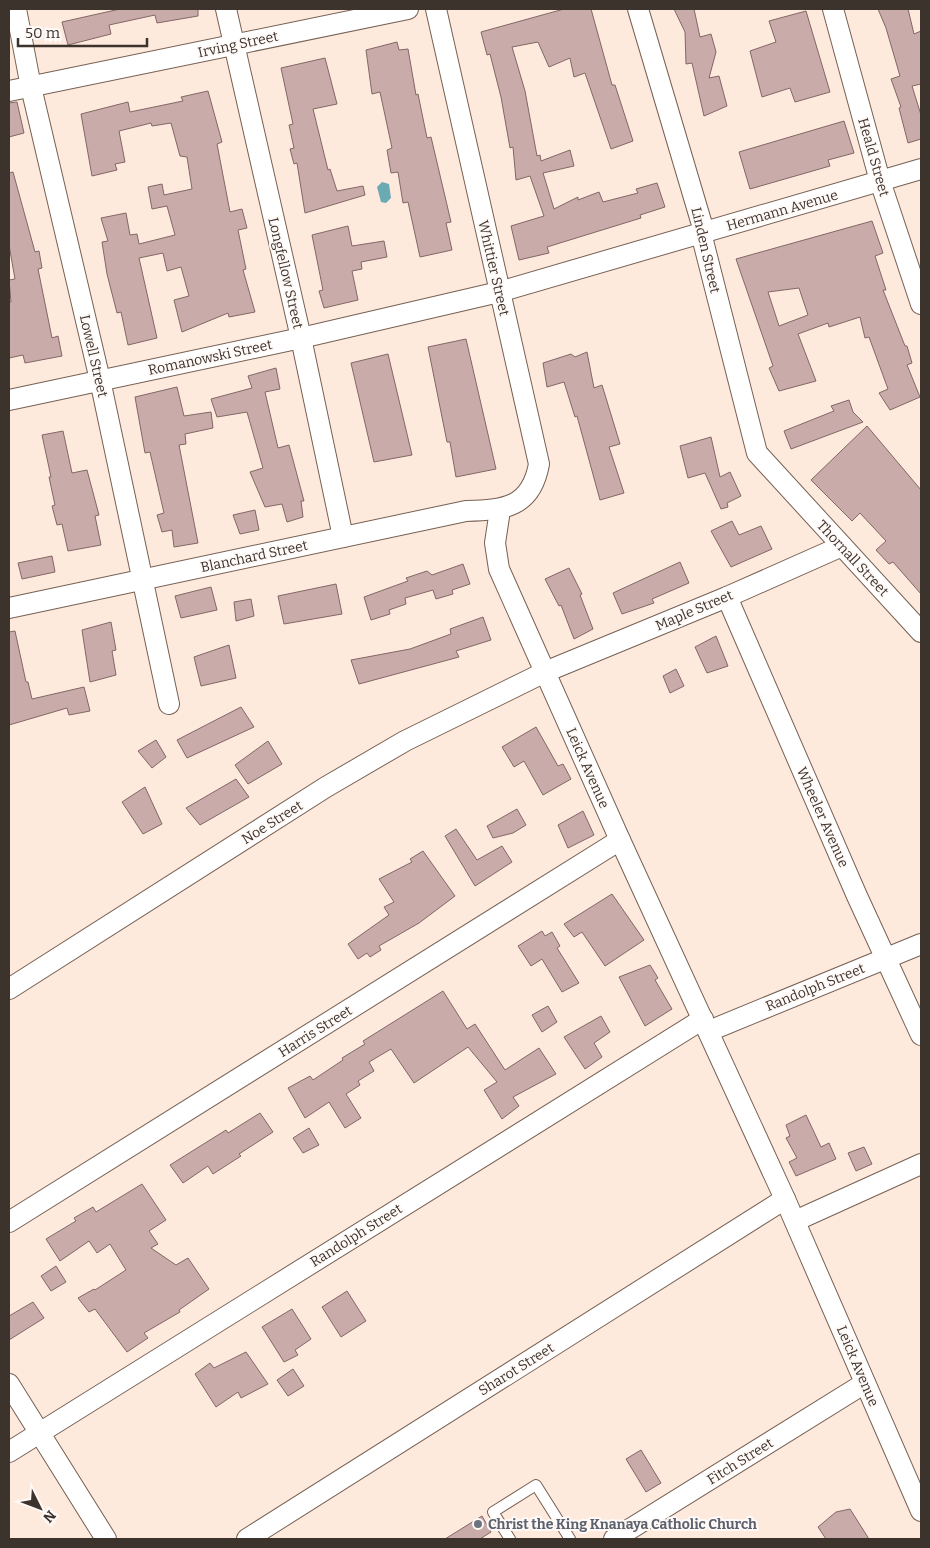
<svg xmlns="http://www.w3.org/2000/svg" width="930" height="1548" font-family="Bitter,serif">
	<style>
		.water { fill: #6ba9b3 }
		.building { fill: #c9acaa; stroke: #826766; fill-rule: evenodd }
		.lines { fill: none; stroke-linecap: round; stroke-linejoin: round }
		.service-casing { stroke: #766153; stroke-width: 12 }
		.minor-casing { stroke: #766153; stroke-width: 22 }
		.service { stroke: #fff; stroke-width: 10 }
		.minor { stroke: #fff; stroke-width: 20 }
		.worship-dot { fill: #6b7280; stroke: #fffaf7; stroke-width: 2 }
		.labels { text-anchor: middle; stroke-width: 4; stroke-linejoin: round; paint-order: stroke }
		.street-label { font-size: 14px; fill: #3c332d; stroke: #fffaf7 }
		.worship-label { font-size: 14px; font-weight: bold; fill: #5b616d; stroke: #fffaf7; text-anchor: start }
	</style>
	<rect width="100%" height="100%" fill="#fee9dd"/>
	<polygon class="water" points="382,182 389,184 391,198 386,203 381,202 377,187"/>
	<g class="building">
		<polygon points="120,9 198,9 198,16 157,23 155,15 109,25 111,34 68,45 62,22"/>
		<polygon points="564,9 591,9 612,85 615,85 633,141 611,149 585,73 574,77 570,58 549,67 538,42 512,47 525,91 537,156 540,155 541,161 570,150 574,166 543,173 554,209 578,197 578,200 599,192 603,202 638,193 636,189 657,183 665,207 640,215 641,218 547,247 549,253 519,260 511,226 544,216 530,176 516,180 513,147 510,148 501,97 490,54 487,55 481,32"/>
		<polygon points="674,9 694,9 700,37 711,34 716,52 709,78 719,76 727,106 704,116 692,63 686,64 685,32"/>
		<polygon points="878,9 908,9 914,34 921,31 921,84 912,86 921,115 921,139 908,143 899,108 901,107 891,79 900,76 886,28"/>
		<polygon points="806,11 830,92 795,102 790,88 762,97 750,51 776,42 769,21"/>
		<polygon points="397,42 399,50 408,49 416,95 418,94 427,138 431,137 451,222 446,223 452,250 420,257 408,202 403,203 398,172 391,173 387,150 392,148 380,92 372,94 366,50"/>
		<polygon points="325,58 337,104 313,109 328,170 330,169 337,191 363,186 365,195 305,213 297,163 294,164 290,149 294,148 289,125 293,124 281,68"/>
		<polygon points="208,91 222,142 217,144 230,212 242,209 247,228 238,230 246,269 243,270 255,312 229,317 228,313 182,332 174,300 189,296 181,267 167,271 163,253 139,258 157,338 128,345 121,312 117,313 107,274 102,242 108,241 101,218 126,213 130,235 137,234 139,244 175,235 167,206 152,209 148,187 162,184 164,195 192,189 187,157 180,156 171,123 152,126 151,123 119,131 125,162 115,164 117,170 92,176 81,114 128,102 130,112 183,101 181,97"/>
		<polygon points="17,102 24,133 9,137 9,103"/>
		<polygon points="844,121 854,153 828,160 830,166 750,189 739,152"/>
		<polygon points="13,172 35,252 39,251 42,268 38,269 52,338 58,336 62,356 25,363 23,355 9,358 9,302 11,302 9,280 15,279 9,245 9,173"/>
		<path d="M872,221L883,253L875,256L886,290H883L905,346H907L912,363L907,365L920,397L890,410L879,393L888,389L869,337L865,338L860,317L829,327L828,323L798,334L816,381L779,391L769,368L773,366L736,259ZM799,288L808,315L779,326L768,292Z"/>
		<polygon points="348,226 352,246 384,241 387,257 361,262 362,269 352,271 358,300 324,308 319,291 323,290 312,235"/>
		<polygon points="466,339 496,469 456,477 450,442 447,442 428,347"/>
		<polygon points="587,352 594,388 602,385 620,444 609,447 624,493 600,500 577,416 575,417 564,382 547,387 543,363 571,354 575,357"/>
		<polygon points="388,354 412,455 374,462 351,363"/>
		<polygon points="276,368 280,389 265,392 278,448 289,445 304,501 301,501 303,517 287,522 282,504 265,507 250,472 263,468 247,412 217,417 211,399 252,388 248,376"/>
		<polygon points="177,387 184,416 211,412 213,428 185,434 186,444 179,445 198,543 174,547 172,530 162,532 157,515 164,513 150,452 145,453 135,397"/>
		<polygon points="849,400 853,412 863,422 791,449 784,431 834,411 831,406"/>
		<polygon points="867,426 921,490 921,594 893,562 889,564 876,550 886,541 860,513 852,521 811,480"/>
		<polygon points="63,431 72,473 87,470 99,515 95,516 101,545 68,551 62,524 57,525 52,506 55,505 49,477 51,477 42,435"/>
		<polygon points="711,437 720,477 730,472 741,496 727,503 728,507 721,509 705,473 688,478 680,446"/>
		<polygon points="255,510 259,530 240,534 233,515"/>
		<polygon points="732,521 739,535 761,526 772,549 731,567 711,531"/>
		<polygon points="52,556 55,572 22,579 18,563"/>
		<polygon points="680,562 689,583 652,599 654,603 622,614 613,593"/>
		<polygon points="463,564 470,584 452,590 453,594 436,599 433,590 405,598 406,604 389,610 390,614 371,620 364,597 408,581 406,578 427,571 432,575"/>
		<polygon points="569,568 582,594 580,595 593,629 574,639 561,605 559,606 545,579"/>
		<polygon points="336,584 342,614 284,624 278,596"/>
		<polygon points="211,587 217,610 181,618 175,596"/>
		<polygon points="251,599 254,616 236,621 234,602"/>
		<polygon points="483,617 491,640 456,651 459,657 359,684 351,660 410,649 451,634 450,629"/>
		<polygon points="111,622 116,650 112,651 116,675 90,682 82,630"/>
		<polygon points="15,631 26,682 28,682 32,699 84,687 90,711 69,715 67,708 9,725 9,632"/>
		<polygon points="716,636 728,666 707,673 695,647"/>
		<polygon points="229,645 236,678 201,686 194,657"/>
		<polygon points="676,669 684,686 670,693 663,676"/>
		<polygon points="241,707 254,727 187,758 177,740"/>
		<polygon points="536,727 558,766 563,764 571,779 543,795 524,761 514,767 502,747"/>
		<polygon points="156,740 166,757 152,768 138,751"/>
		<polygon points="268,741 282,764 248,784 235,765"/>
		<polygon points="236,779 249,797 200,825 186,808"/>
		<polygon points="145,787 162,824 143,834 122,802"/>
		<polygon points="517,809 526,825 513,833 493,838 487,826"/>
		<polygon points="583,811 594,835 568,848 558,825"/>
		<polygon points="456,829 477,860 502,846 512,862 475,886 445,836"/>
		<polygon points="423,851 455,896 419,923 379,946 381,950 370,957 367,953 358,959 348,944 389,915 384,907 394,902 379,879 412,862 410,859"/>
		<polygon points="612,894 644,940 605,966 582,932 574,937 564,924"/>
		<polygon points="542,931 545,936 552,932 560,946 557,948 579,983 562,992 542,959 531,966 518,946"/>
		<polygon points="650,965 658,978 655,980 672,1009 645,1026 619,977"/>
		<polygon points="443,991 467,1029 475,1024 505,1070 539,1048 556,1074 513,1097 519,1106 502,1119 484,1090 497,1082 468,1047 414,1083 391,1049 369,1062 374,1071 358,1081 360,1085 346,1094 361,1118 345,1128 329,1102 305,1118 288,1088 310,1076 313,1080 343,1060 342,1058 365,1044 363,1041"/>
		<polygon points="548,1006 557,1022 542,1032 532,1015"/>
		<polygon points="601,1016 610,1032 594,1043 602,1057 585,1069 564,1037"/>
		<polygon points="260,1113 273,1132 239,1154 241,1156 213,1174 208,1166 183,1183 170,1165 226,1130 228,1133"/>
		<polygon points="806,1115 821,1147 829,1143 836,1159 796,1176 789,1162 797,1158 786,1138 790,1136 786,1125"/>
		<polygon points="309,1128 319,1145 303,1153 293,1138"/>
		<polygon points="864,1147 872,1164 856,1171 848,1153"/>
		<polygon points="142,1184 166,1220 149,1231 158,1244 151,1248 176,1265 188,1258 209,1289 179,1310 180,1312 144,1333 148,1338 127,1352 95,1309 89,1312 78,1298 94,1289 95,1290 126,1270 110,1244 97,1253 89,1241 60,1261 46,1239 76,1221 74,1218 93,1207 96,1212"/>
		<polygon points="56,1266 66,1282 51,1291 41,1276"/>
		<polygon points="347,1291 366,1321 341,1337 322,1307"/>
		<polygon points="33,1302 44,1318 9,1340 9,1316"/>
		<polygon points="292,1309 311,1339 295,1350 298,1355 284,1362 262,1327"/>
		<polygon points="246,1352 268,1384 241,1398 238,1392 216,1407 195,1374 210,1363 214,1368"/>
		<polygon points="293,1369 304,1386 288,1396 277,1380"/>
		<polygon points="641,1450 661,1483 646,1492 626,1459"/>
		<polygon points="850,1509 869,1539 826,1539 818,1527 836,1512"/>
		<polygon points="482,1516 491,1532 480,1539 445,1539"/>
	</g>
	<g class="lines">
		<g class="service-casing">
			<polyline id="service" points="510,1539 493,1512 536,1485 570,1539"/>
		</g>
		<g class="minor-casing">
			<g id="minor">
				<polyline points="16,9 31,87 100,380 169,704"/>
				<polyline points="226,9 301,338 343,537"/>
				<polyline points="638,9 703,228 701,233 757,453 921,632"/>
				<polyline points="833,9 880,181 921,304"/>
				<polyline points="9,91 408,9"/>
				<polyline points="9,400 301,338 499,292 921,169"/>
				<polyline points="500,510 495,543 499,569 620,840 785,1199 921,1511"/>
				<polyline points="727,597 857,896 921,1035"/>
				<path d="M9,608L466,511C504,510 531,508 539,464L436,9"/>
				<polyline points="9,989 326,787 405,741 545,672 727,597 842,546"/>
				<polyline points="709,1031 921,944"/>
				<polyline points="795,1221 921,1164"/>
				<polyline points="9,1222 620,840"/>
				<polyline points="9,1384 106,1539"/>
				<polyline points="9,1452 703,1019"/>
				<polyline points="247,1539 785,1199"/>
				<polyline points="614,1539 865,1383"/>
			</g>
		</g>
		<use href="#service" class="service"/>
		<use href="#minor" class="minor"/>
	</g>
	<circle class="worship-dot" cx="478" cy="1524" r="5"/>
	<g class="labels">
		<g class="street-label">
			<text transform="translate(238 44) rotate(-12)" y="5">Irving Street</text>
			<text transform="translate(874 157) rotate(74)" y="5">Heald Street</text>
			<text transform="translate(782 210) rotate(-16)" y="5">Hermann Avenue</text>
			<text transform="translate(706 250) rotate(77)" y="5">Linden Street</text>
			<text transform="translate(494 268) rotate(77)" y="5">Whittier Street</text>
			<text transform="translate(286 273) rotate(77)" y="5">Longfellow Street</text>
			<text transform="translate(94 356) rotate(77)" y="5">Lowell Street</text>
			<text transform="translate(210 357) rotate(-12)" y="5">Romanowski Street</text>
			<text transform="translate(254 556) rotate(-12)" y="5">Blanchard Street</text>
			<text transform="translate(853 558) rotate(47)" y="5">Thornall Street</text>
			<text transform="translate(694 610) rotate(-23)" y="5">Maple Street</text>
			<text transform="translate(588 768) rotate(66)" y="5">Leick Avenue</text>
			<text transform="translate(823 817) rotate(66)" y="5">Wheeler Avenue</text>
			<text transform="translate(272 822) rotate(-32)" y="5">Noe Street</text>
			<text transform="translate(815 987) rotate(-22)" y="5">Randolph Street</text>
			<text transform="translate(315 1031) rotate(-32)" y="5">Harris Street</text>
			<text transform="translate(356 1235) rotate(-32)" y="5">Randolph Street</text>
			<text transform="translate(858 1366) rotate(67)" y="5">Leick Avenue</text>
			<text transform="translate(516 1369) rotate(-32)" y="5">Sharot Street</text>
			<text transform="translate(740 1461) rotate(-32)" y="5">Fitch Street</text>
		</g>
		<g class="worship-label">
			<text x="488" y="1529">Christ the King Knanaya Catholic Church</text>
		</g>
	</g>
	<rect width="930" height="1548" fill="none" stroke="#3c332d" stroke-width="20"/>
	<g transform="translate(40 1508) rotate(132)" stroke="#fffaf7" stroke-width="4" paint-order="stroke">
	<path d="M0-4L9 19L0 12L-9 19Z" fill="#3c332d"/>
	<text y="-8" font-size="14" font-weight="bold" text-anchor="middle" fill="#3c332d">N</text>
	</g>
	<path d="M18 38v8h129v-8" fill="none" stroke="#3c332d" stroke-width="2.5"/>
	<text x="25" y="38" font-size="15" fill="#3c332d" stroke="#fffaf7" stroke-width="4" paint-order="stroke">50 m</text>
</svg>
